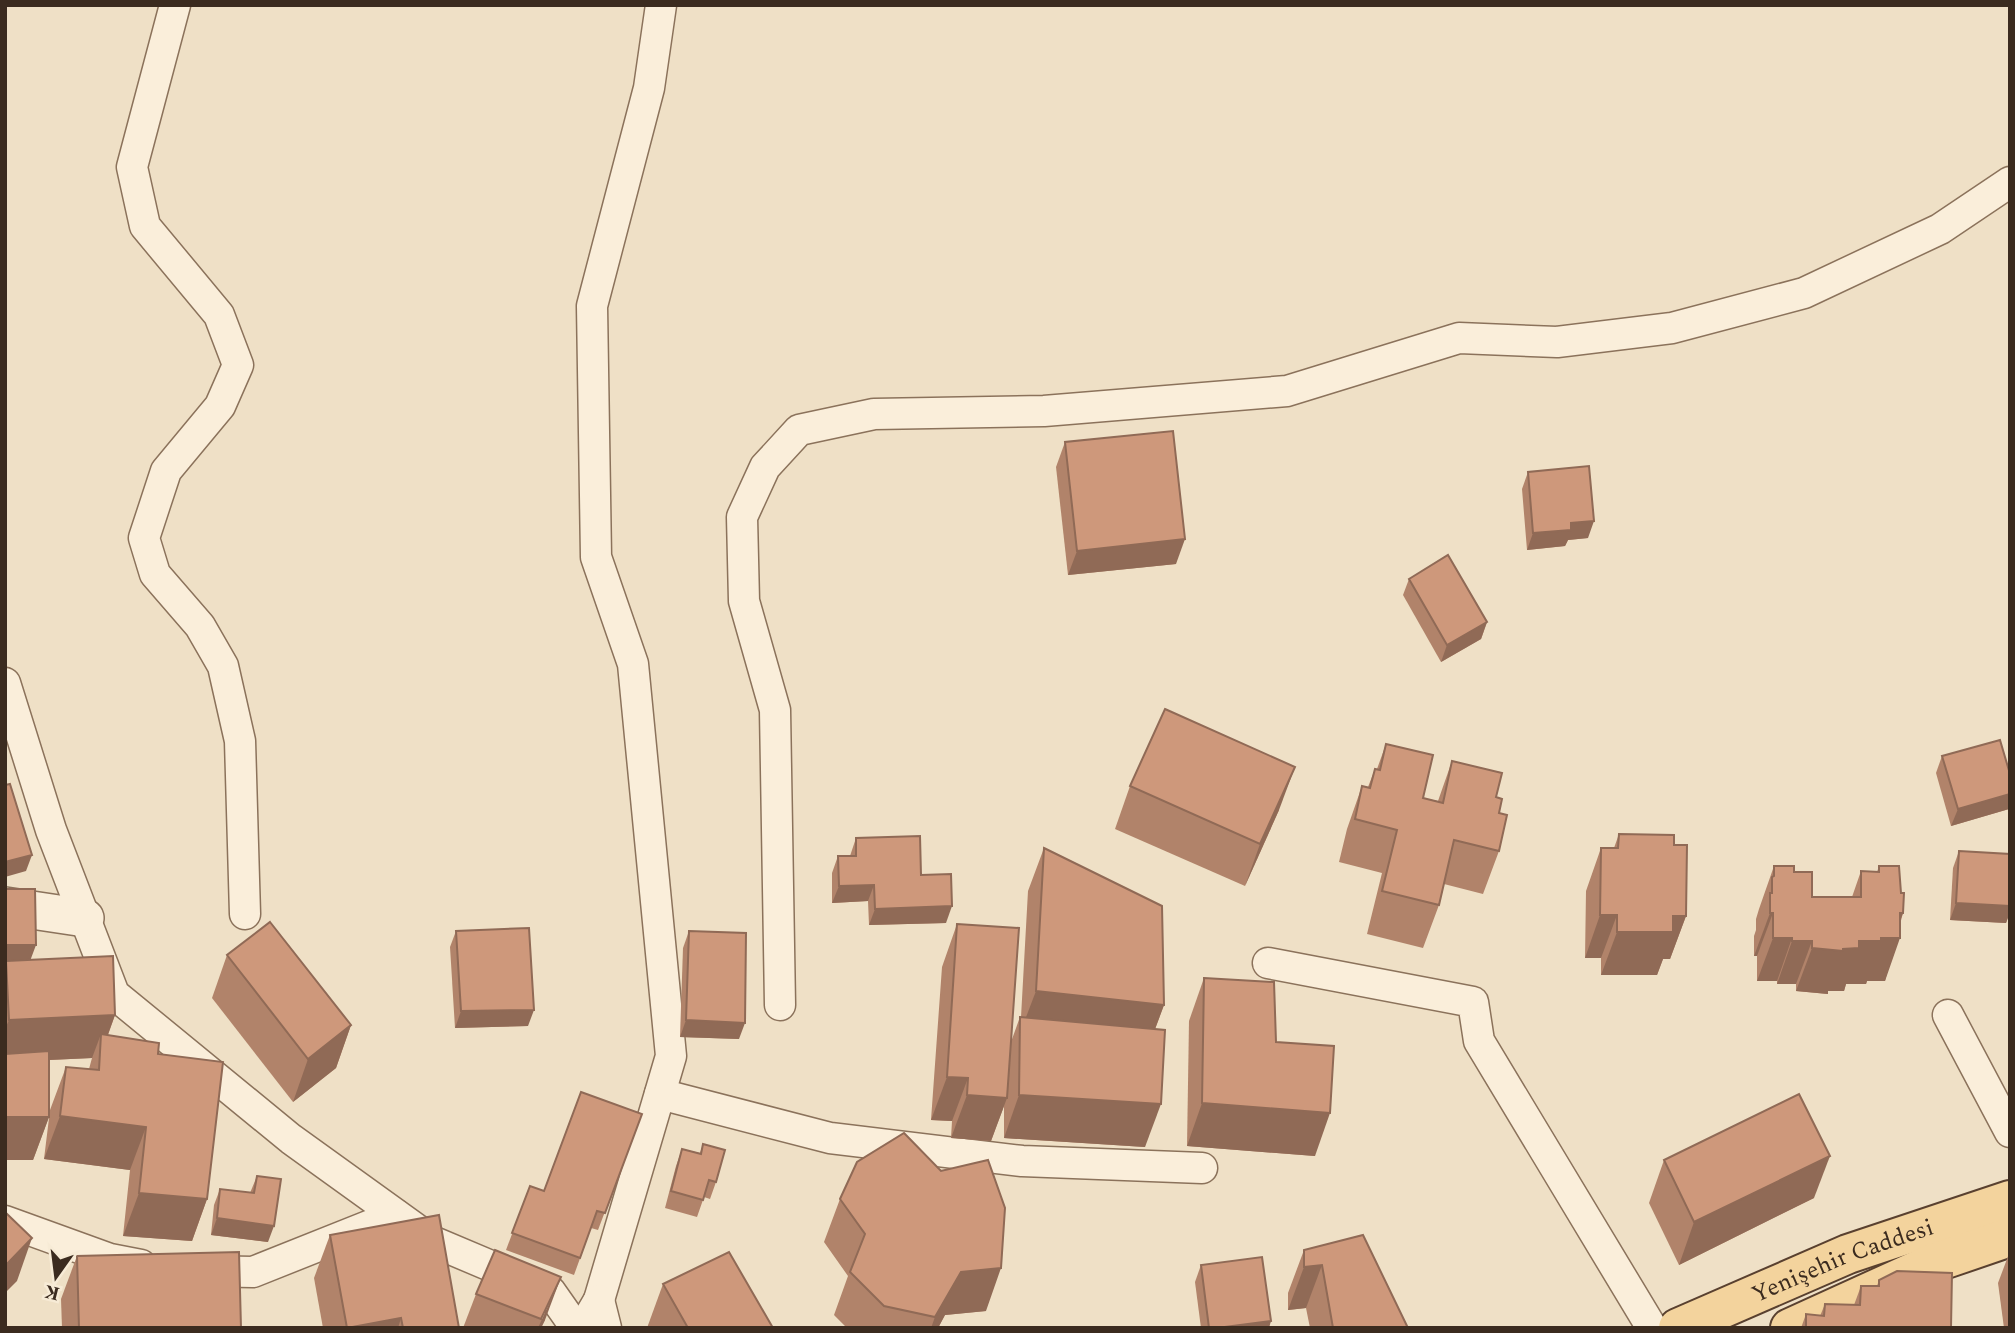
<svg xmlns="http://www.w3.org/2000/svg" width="2015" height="1333" font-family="Spectral,serif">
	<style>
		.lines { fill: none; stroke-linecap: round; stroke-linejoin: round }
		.minor-casing { stroke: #8b725b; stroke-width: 33 }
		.tertiary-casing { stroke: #8b725b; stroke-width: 40 }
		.primary-casing { stroke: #59402f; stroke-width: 42 }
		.minor { stroke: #faeeda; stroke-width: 30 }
		.tertiary { stroke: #faeeda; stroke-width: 37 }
		.primary { stroke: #f3d39d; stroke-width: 38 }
		.wall { fill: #b1836a }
		.shaded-wall { fill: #906a56 }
		.building { fill: #ce987b; stroke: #906a56; stroke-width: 2 }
		.labels { text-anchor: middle; stroke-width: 6; stroke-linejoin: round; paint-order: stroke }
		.street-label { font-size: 24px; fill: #3b2b1f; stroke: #f7ebd6 }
	</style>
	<rect width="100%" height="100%" fill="#efe0c6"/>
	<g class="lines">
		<g class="minor-casing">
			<g id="minor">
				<polyline points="175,5 132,167 145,226 219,315 238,365 220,406 166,471 144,538 155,574 200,626 223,666 240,741 245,914"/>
				<polyline points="5,683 51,830 114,994 291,1139 434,1242 550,1291 576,1328"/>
				<polyline points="1268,963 1473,1002 1479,1041 1652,1328"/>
				<polyline points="780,1005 775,710 744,601 742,517 765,467 799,430 874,414 1044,411 1287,391 1459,338 1557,342 1672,328 1804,293 1940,229 2010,182"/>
				<polyline points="1948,1015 2010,1132"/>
				<polyline points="660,1094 830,1138 1022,1161 1202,1168"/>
				<polyline points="5,1221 110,1259 141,1265"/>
				<polyline points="201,1271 253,1272 396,1215"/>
				<polyline points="599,1300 671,1056 633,664 596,557 592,306 649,88 661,5"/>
				<polyline points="589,1317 599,1300 606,1328"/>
			</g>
		</g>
		<g class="tertiary-casing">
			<polyline id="tertiary" points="5,906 85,918"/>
		</g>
		<g class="primary-casing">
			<g id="primary">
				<path id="s1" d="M1678,1328L1848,1254L2010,1200"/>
				<polyline points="1790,1328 1931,1264 2010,1237"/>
			</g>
		</g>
		<use href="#minor" class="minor"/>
		<use href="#tertiary" class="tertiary"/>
		<use href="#primary" class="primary"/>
	</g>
	<g class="wall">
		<polygon points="1065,442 1176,564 1068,575 1056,467"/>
		<polygon points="1528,472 1588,538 1568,540 1565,546 1527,550 1522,489"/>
		<polygon points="1409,579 1487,622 1481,639 1441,662 1403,595"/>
		<polygon points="1386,744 1423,798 1438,801 1452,761 1496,797 1499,813 1499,851 1483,894 1444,884 1439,905 1423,948 1367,934 1382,873 1339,862 1347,829 1362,786 1368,787 1375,769 1377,769"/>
		<polygon points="1942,756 2010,774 2009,809 1951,826 1936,773"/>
		<polygon points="1130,786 1279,810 1245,886 1115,829"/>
		<polygon points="1619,834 1674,845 1686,916 1670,959 1663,959 1657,975 1601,975 1601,958 1585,958 1586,891 1601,848 1614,848"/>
		<polygon points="856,838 921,875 946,923 869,925 868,901 832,903 832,873 838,856 850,856"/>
		<polygon points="1044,848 1164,1005 1155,1029 1145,1147 1004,1138 1004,1106 991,1141 951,1138 952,1121 931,1120 942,967 957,924 1011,1042 1020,1017 1021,1017 1028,891"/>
		<polygon points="1959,851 2010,854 2010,912 2006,923 1950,920 1953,868"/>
		<polygon points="1774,866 1794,872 1812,897 1852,897 1861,871 1877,872 1879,866 1903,913 1885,981 1867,981 1866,984 1846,984 1844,991 1828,991 1828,994 1796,991 1796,984 1777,984 1777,981 1757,981 1757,956 1754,956 1754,936 1756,930 1756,919 1759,909"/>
		<polygon points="5,889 30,960 115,1015 108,1035 158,1054 207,1199 192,1241 123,1236 130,1170 44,1159 50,1110 66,1067 89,1069 92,1058 49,1060 49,1117 33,1160 5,1160"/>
		<polygon points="456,931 528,1026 455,1028 450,947"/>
		<polygon points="689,931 739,1039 680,1037 683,948"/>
		<polygon points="227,955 351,1025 336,1068 293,1102 212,998"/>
		<polygon points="1204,978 1276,1042 1315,1156 1187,1146 1189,1021"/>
		<polygon points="642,1114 598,1230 591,1228 574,1275 506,1250 530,1186 544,1191"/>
		<polygon points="703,1144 716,1182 710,1199 704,1197 697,1217 665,1208 676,1166 682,1149 700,1153"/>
		<polygon points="1664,1160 1814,1198 1679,1265 1649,1203"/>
		<polygon points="257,1176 268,1242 211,1235 214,1205 220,1189 250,1193"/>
		<polygon points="840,1199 986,1311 945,1315 938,1328 847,1328 834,1315 848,1276 824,1242"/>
		<polygon points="330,1235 459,1328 323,1328 314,1278"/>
		<polygon points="1304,1250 1408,1328 1310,1328 1306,1308 1288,1310 1288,1293"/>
		<polygon points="2010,1251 2010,1328 2004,1328 1998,1283"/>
		<polygon points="77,1256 241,1328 62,1328 61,1299"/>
		<polygon points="1201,1265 1269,1328 1201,1328 1195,1282"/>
		<polygon points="1879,1280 1951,1328 1801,1328 1806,1314 1820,1316 1825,1304 1854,1305 1861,1286 1877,1286"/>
		<polygon points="663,1284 773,1328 647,1328"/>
		<polygon points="476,1294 545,1320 541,1328 463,1328"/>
	</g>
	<g class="shaded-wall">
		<polygon points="1594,521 1588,538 1568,540 1565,546 1527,550 1533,533 1571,523"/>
		<polygon points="1185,539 1176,564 1068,575 1077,551"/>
		<polygon points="1487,622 1481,639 1441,662 1447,645"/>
		<polygon points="1295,767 1279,810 1245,886 1260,844"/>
		<polygon points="2010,794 2009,809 1951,826 1958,809"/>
		<polygon points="32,855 26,871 5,877 5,862"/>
		<polygon points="874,885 868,901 832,903 839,886"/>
		<polygon points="1956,903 2010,906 2010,912 2006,923 1950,920"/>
		<polygon points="952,906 946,923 869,925 875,909"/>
		<polygon points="1770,913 1773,913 1757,956 1754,956"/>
		<polygon points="1900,913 1903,913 1894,938 1900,938 1885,981 1867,981 1866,984 1846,984 1844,991 1828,991 1828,994 1796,991 1812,948 1843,949 1859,941"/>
		<polygon points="1600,915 1617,915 1601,958 1585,958"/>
		<polygon points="1673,916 1686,916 1670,959 1663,959 1657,975 1601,975 1617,932"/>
		<polygon points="1773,938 1792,938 1777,981 1757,981"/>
		<polygon points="1792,941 1812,941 1796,984 1777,984"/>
		<polygon points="5,945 36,945 20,988 6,961 5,962"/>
		<polygon points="1036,991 1164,1005 1148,1048 1020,1033"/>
		<polygon points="534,1010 528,1026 455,1028 461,1011"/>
		<polygon points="115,1015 100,1056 101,1034 92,1058 5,1062 5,1029 9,1020"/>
		<polygon points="686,1020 745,1023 739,1039 680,1037"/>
		<polygon points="351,1025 336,1068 293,1102 308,1059"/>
		<polygon points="947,1077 968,1078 952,1121 931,1120"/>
		<polygon points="967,1095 1007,1098 991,1141 951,1138"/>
		<polygon points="1019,1095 1161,1104 1145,1147 1004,1138"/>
		<polygon points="1202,1103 1330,1113 1315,1156 1187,1146"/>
		<polygon points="60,1116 146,1127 130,1170 44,1159"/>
		<polygon points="5,1117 49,1117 33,1160 5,1160"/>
		<polygon points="1830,1156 1814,1198 1679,1265 1694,1222"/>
		<polygon points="139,1193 207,1199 192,1241 123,1236"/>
		<polygon points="217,1218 274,1226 268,1242 211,1235"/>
		<polygon points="32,1238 17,1281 5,1293 5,1266"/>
		<polygon points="1322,1265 1306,1308 1288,1310 1304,1267"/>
		<polygon points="1001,1268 986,1311 945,1315 938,1328 931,1328 935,1317 961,1272"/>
		<polygon points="561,1277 545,1320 541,1328 538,1328"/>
		<polygon points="401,1318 398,1328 348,1328"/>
		<polygon points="1271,1321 1269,1328 1217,1328"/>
	</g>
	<g class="building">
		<polygon points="1173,431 1185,539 1077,551 1065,442"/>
		<polygon points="1589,466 1594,521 1571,523 1571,530 1533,533 1528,472"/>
		<polygon points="1448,555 1487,622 1447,645 1409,579"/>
		<polygon points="1165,709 1295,767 1260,844 1130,786"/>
		<polygon points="2000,740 2010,774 2010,794 1958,809 1942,756"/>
		<polygon points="1386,744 1433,755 1423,798 1443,803 1452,761 1502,773 1496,797 1502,799 1499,813 1507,815 1499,851 1454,840 1439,905 1382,891 1397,830 1355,819 1362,786 1370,788 1375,769 1380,770"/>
		<polygon points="10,784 32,855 5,862 5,785"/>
		<polygon points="1619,834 1674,835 1674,845 1687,845 1686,916 1673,916 1673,932 1617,932 1617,915 1600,915 1601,848 1618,848"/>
		<polygon points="920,836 921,875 951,874 952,906 875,909 874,885 839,886 838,856 856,856 856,838"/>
		<polygon points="1044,848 1162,906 1164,1005 1036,991"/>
		<polygon points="1959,851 2010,854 2010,906 1956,903"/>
		<polygon points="1774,866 1794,866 1794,872 1812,872 1812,897 1861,897 1861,871 1879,872 1879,866 1899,866 1901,893 1904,893 1903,913 1900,913 1900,938 1881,938 1881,941 1859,941 1859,948 1843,949 1843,951 1812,948 1812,941 1792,941 1792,938 1773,938 1773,913 1770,913 1770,893 1772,893 1772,877 1774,876"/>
		<polygon points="5,889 35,889 36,945 5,945"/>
		<polygon points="270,922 351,1025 308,1059 227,955"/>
		<polygon points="957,924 1019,928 1007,1098 967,1095 968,1078 947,1077"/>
		<polygon points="529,928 534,1010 461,1011 456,931"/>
		<polygon points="689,931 746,933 745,1023 686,1020"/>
		<polygon points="113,956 115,1015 9,1020 6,961"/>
		<polygon points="1204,978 1274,982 1276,1042 1334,1046 1330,1113 1202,1103"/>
		<polygon points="1020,1017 1165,1030 1161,1104 1019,1095"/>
		<polygon points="101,1034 159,1043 158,1054 223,1062 207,1199 139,1193 146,1127 60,1116 66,1067 99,1070"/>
		<polygon points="49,1051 49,1117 5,1117 5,1054"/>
		<polygon points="581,1092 642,1114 605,1213 597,1211 580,1258 512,1233 530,1186 544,1191"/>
		<polygon points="1799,1094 1830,1156 1694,1222 1664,1160"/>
		<polygon points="904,1133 941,1171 988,1160 1005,1208 1001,1268 961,1272 935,1317 884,1306 850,1272 865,1234 840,1199 857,1162"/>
		<polygon points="703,1144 725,1150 716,1182 709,1180 703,1200 671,1191 682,1149 701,1154"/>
		<polygon points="257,1176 281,1179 274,1226 217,1218 220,1189 254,1193"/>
		<polygon points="5,1212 32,1238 5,1266"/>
		<polygon points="439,1215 459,1328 403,1328 401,1318 347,1328 330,1235"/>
		<polygon points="1363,1235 1408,1328 1333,1328 1322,1265 1304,1267 1304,1250"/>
		<polygon points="495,1250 561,1277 541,1319 476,1294"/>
		<polygon points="239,1252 241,1328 79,1328 77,1256"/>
		<polygon points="729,1252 773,1328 688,1328 663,1284"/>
		<polygon points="1262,1257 1271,1321 1217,1328 1209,1328 1201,1265"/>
		<polygon points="1897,1271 1952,1273 1951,1328 1806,1328 1806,1314 1824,1316 1825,1304 1860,1305 1861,1286 1879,1286 1879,1280"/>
	</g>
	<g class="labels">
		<g class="street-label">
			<text dy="8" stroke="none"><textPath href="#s1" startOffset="178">Yenişehir Caddesi</textPath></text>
		</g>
	</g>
	<rect width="2015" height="1333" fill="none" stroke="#3b2b1f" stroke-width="14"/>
	<g transform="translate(56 1277) rotate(194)" stroke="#f7ebd6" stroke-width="5" paint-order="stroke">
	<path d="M0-5L12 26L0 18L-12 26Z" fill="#3b2b1f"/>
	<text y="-10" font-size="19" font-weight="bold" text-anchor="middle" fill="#3b2b1f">K</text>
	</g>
</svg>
